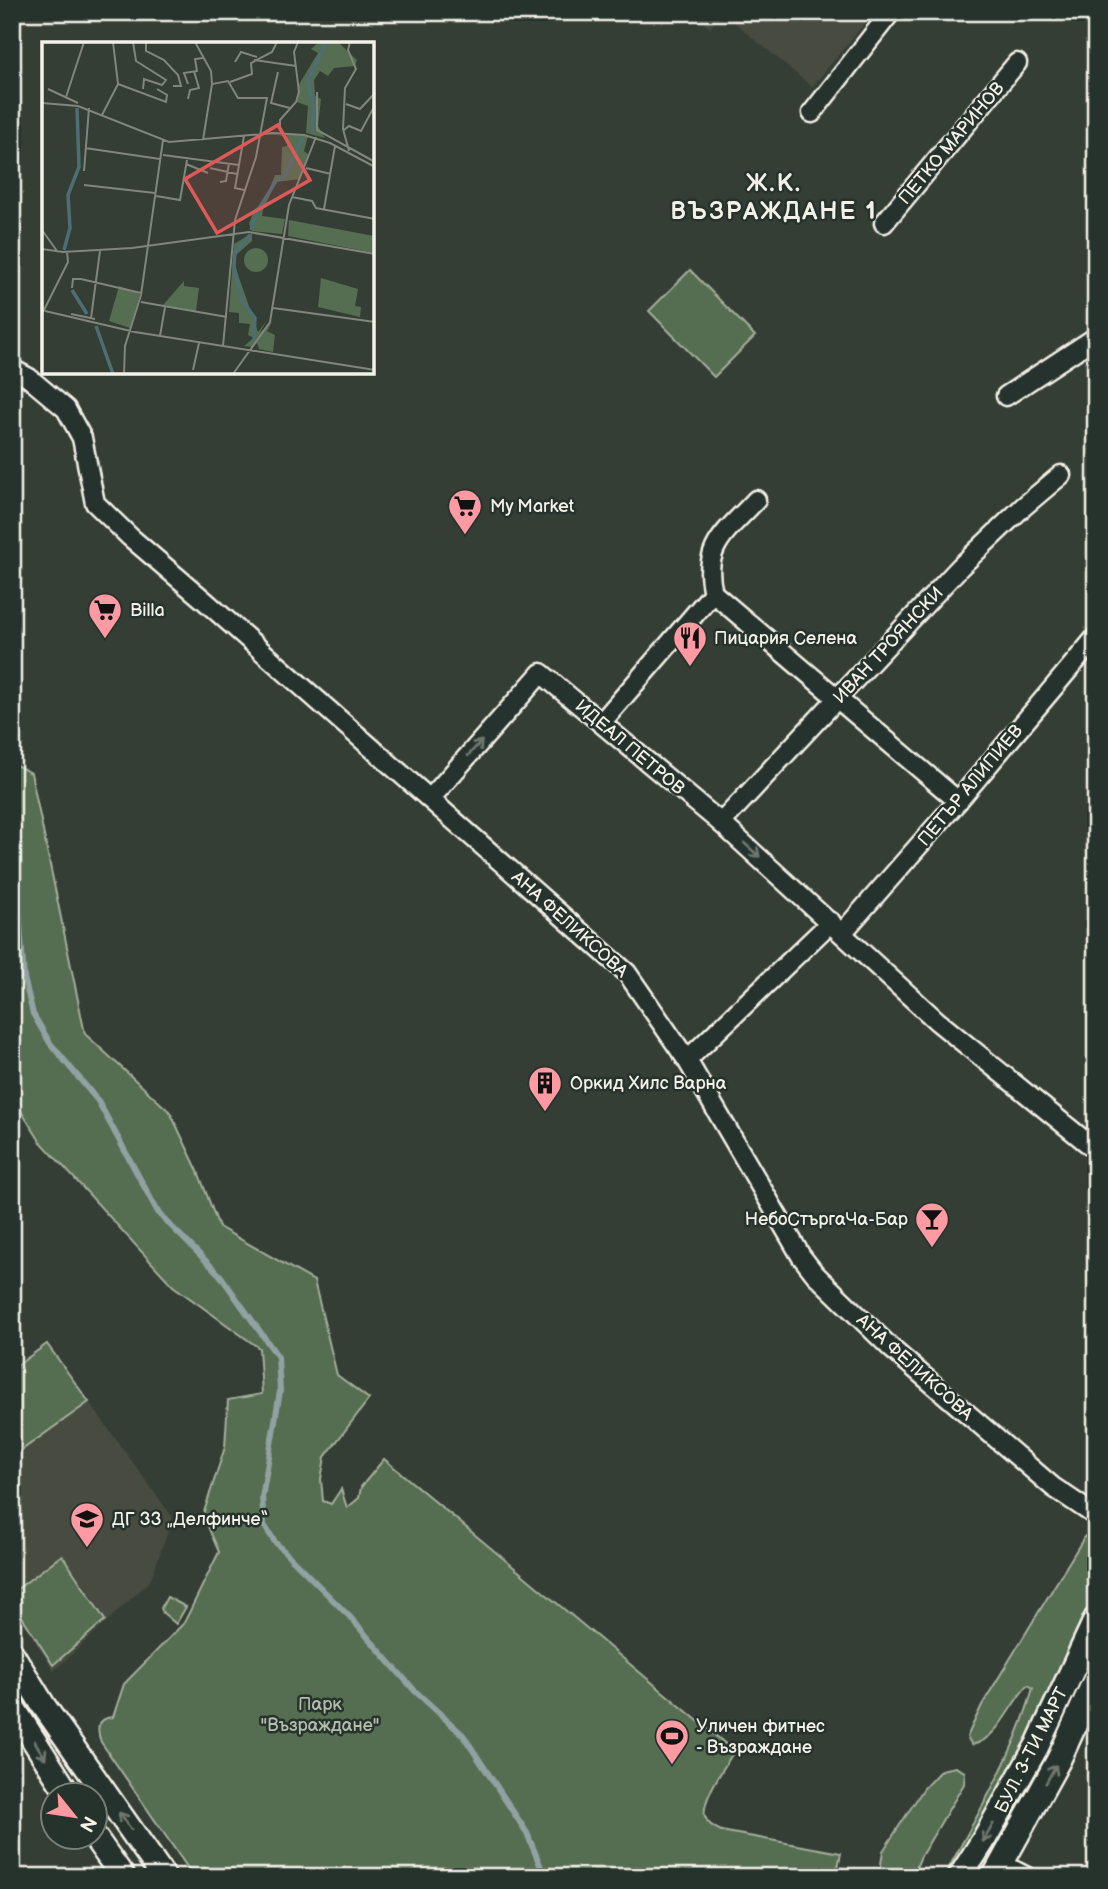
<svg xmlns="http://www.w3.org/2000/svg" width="1108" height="1889" font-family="'Balsamiq Sans',sans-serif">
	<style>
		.built { fill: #464b3f }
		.green { fill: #556d51; stroke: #a4af9c; stroke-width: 2 }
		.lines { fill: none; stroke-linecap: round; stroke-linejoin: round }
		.stream { stroke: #90a2a2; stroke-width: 6 }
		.minor-casing { stroke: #f4f1e8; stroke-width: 23 }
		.tertiary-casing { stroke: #f4f1e8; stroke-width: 28 }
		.minor { stroke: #26332d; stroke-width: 18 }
		.tertiary { stroke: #26332d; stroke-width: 23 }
		.oneway { stroke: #6e766e }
		.labels { text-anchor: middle; stroke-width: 5; stroke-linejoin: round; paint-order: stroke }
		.street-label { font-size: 18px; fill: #f4f1e8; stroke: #26332d }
		.poi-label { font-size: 18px; fill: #f4f1e8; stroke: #26332d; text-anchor: start }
		.park-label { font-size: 18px; fill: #b4bcac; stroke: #26332d }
		.district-label { font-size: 24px; font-weight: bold; letter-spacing: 2px; fill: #f4f1e8; stroke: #26332d }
		.inset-river { fill: none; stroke: #4d6e74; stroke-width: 3.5 }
		.inset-road { fill: none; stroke: #81867d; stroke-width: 2 }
		.view { fill: #de5a58; fill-opacity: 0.15; stroke: #de5a58; stroke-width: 3.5 }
		.inset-edge { fill: none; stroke: #f4f1e8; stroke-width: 3.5 }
	</style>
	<rect width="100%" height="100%" fill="#353e35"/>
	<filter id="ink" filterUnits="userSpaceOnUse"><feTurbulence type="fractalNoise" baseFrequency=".0143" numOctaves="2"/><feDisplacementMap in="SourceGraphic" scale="14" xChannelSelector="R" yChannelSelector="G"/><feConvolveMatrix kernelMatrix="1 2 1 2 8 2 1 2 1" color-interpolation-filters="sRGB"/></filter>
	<g filter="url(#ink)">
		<g class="built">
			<polygon points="690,12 874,12 812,87 723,13 710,28"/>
			<polygon points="89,1402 173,1518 150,1581 54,1671 12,1605 12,1457"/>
		</g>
		<g class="green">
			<polygon points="690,270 755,336 714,377 649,311"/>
			<path d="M12,763L31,773L85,1034L170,1112L197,1169L219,1227L314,1281L337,1375L369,1399L325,1457L321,1479L323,1501L331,1504L341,1489L347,1508L359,1498L361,1487L384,1459L734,1751C726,1765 701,1800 705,1816C707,1824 714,1827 721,1831L841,1853L838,1867L852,1870L854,1877H194L101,1742C96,1729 97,1718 113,1717L124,1684L184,1623L219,1552L203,1515L225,1447L228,1400L262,1394L259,1348L173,1286L40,1141L12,1097Z"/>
			<polygon points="47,1344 89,1402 12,1457 12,1369"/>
			<path d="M1094,1535H1096V1595L1066,1665L1023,1754L955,1877H944C976,1816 1015,1755 1033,1688L1028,1685C1009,1704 999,1739 972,1745L967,1737L982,1705L1085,1536Z"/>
			<polygon points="62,1555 105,1620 53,1665 12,1601 12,1593"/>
			<polygon points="167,1597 186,1607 176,1624 163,1613 161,1608"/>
			<polygon points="955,1767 965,1772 964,1784 921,1856 912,1877 882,1877 880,1871 883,1851 924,1788 941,1770"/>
		</g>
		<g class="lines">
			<polyline class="stream" points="12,892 19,912 24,978 33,1014 50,1043 98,1101 159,1214 220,1275 278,1357 280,1391 262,1498 264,1525 275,1542 349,1616 415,1691 463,1735 527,1833 545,1877"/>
			<g class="minor-casing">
				<g id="minor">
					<polyline points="812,113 891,12"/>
					<polyline points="884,223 1017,63"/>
					<polyline points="12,369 29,378 66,409 82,438 95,503 130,537 205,601 627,973 687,1060 801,1256 815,1274 892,1349 1053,1487 1096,1516"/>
					<polyline points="1006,396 1096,337"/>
					<path d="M756,500C727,532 701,546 713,593L958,801"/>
					<polyline points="601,723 713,593"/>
					<polyline points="430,799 541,673 721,823 937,1021 1096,1150"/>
					<polyline points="721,823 960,567 1023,507 1061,475"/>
					<polyline points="843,932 958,801 1096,637"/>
					<polyline points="687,1060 831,922"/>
					<polyline points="1002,1864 1027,1877"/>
				</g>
			</g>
			<g class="tertiary-casing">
				<g id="tertiary">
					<polyline points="12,1654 43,1705 164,1877"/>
					<polyline points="12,1706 68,1794"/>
					<polyline points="94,1836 123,1877"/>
					<polyline points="960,1877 983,1841 1037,1746 1096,1619"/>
					<polyline points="994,1877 1059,1759 1096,1678"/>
				</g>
			</g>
			<use href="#minor" class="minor"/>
			<use href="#tertiary" class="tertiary"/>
		</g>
		<defs><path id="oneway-shaft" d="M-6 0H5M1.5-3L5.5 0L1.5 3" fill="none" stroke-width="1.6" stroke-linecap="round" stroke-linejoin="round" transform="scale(1.75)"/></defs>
		<g class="oneway">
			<use href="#oneway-shaft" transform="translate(475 748) rotate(-48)"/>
			<use href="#oneway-shaft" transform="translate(752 850) rotate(42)"/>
			<use href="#oneway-shaft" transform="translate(40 1750) rotate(58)"/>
			<use href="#oneway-shaft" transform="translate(1051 1774) rotate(-61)"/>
			<use href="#oneway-shaft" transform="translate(125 1821) rotate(-125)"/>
			<use href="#oneway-shaft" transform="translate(988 1833) rotate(120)"/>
		</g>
	</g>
	<defs>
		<g id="supermarket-pin" transform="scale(1.75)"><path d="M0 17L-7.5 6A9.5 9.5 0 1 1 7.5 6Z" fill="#ff9aa2" stroke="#26332d"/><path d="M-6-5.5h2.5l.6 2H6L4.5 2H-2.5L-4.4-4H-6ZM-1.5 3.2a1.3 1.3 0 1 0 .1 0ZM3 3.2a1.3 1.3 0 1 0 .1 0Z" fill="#111"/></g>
		<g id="restaurant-pin" transform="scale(1.75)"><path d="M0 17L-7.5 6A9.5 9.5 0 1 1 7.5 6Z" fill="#ff9aa2" stroke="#26332d"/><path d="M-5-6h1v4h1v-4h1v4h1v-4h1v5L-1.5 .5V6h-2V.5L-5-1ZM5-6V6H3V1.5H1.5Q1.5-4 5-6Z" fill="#111"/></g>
		<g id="building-pin" transform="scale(1.75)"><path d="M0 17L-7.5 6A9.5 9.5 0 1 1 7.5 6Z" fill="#ff9aa2" stroke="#26332d"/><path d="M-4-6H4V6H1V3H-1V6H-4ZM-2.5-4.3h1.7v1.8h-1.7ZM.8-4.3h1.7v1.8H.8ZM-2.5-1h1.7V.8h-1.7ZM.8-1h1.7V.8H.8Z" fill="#111"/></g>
		<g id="bar-pin" transform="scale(1.75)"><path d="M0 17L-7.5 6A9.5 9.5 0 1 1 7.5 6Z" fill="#ff9aa2" stroke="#26332d"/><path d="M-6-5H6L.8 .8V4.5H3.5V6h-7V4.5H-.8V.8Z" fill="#111"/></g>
		<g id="school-pin" transform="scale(1.75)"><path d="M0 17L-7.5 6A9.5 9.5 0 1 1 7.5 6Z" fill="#ff9aa2" stroke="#26332d"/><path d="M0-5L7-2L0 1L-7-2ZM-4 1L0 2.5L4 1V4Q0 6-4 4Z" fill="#111"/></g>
		<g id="stadium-pin" transform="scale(1.75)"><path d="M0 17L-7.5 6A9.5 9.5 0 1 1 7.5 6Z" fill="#ff9aa2" stroke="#26332d"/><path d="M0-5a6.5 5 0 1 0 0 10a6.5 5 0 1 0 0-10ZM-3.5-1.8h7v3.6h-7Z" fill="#111"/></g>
	</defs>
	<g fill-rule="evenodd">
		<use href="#supermarket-pin" x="465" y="506"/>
		<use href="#supermarket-pin" x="105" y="610"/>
		<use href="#restaurant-pin" x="690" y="638"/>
		<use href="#building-pin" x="545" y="1083"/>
		<use href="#bar-pin" x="932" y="1219"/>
		<use href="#school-pin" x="87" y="1519"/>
		<use href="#stadium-pin" x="672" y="1736"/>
	</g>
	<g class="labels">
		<g class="street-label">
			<text transform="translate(951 143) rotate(-50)" y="6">ПЕТКО МАРИНОВ</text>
			<text transform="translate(888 645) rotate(-47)" y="6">ИВАН ТРОЯНСКИ</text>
			<text transform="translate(630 747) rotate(40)" y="6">ИДЕАЛ ПЕТРОВ</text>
			<text transform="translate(970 785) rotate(-50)" y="6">ПЕТЪР АЛИПИЕВ</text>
			<text transform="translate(570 924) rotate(42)" y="6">АНА ФЕЛИКСОВА</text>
			<text transform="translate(915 1367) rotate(42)" y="6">АНА ФЕЛИКСОВА</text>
			<text transform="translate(1031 1750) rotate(-63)" y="6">БУЛ. 3-ТИ МАРТ</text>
		</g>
		<g class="poi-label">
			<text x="490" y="512">My Market</text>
			<text x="130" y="616">Billa</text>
			<text x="714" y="644">Пицария Селена</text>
			<text x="570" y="1089">Оркид Хилс Варна</text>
			<text x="908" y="1225" text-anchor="end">НебоСтъргаЧа-Бар</text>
			<text x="112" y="1525">ДГ 33 „Делфинче“</text>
			<text x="696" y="1732">Уличен фитнес<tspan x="696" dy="21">- Възраждане</tspan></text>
		</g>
		<g class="park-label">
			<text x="320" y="1710">Парк<tspan x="320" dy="21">"Възраждане"</tspan></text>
		</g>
		<g class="district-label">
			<text x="774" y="191">Ж.К.<tspan x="774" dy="28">ВЪЗРАЖДАНЕ 1</tspan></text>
		</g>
	</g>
	<g transform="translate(42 42)">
		<rect width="332" height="332" fill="#353e35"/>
		<path d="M277,0H296L315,18L313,24L292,26L286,34L278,29L272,38L273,54L279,57L276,84L283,96L264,91L266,64L255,60L256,44L276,11L269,7ZM242,91L266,94L262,109L267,113L258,137L234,140L221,168L220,174L243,177L240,192L210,189L207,182L212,168L223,158L233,133H239L240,105L245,104V93L235,94L244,92L219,93ZM247,178L332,194V211L246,194ZM210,191V199L194,213L193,224L216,290L224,280L214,297L206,293L208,282L197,281V271L187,270L192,202ZM202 218a12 12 0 1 1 24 0a12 12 0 1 1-24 0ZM279,236L316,247L313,264L319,265L318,275L276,265ZM142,239V244L157,246L154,269L121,263ZM77,244L98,252L88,286L67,279ZM230,280L225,289L233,293L231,310L217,307L215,301L211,305L202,304Z" fill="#556d51"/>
		<path class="inset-river" d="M270,90L272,71L266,39L284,0M209,188L216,168L234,139L242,135L261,95M208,193L193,210L192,224L199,257L213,276L212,299M22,208L28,186L26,153L37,125L35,66M30,248L45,272M54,284L71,332"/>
		<path class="inset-road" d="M91,0L94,19L124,38L120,43L102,37L101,47M104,0V9L122,18L136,33L139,44H131M153,0L169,29L170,42M212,18L254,24M193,20L199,10L215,15M236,30L229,61L248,66M188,40L210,32L209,21L230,10L235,0M76,42L124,60L125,53L115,47M146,42L142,31L155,29L153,17L161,16M6,47L36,61M275,50V88L333,120M24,55L42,0M146,57L148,48L157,46L152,29M0,61L36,64L127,100L231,91L262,93L288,101L333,125M304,62L318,67L333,51M60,73L76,42L71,0M302,88L307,84L319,89L333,63M238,89V78L254,60L257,50L252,10L256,0M202,94L193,146L202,148M161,98L170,42L186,39L196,56H225L214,115L193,178L181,304M43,106L118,117M307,109L301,87L303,46L314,27L306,8L308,0M121,113L197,123M144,122L166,131M168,126L195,132M264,126L289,132M42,129L47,66M178,140L184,139L187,121M42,143L113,151M114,154L138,158L145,118M250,155L270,159L274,166L333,177M282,167L293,104M0,188L15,209M0,207L21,210L90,206L207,190L333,212M30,246L31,237H39L99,251M99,260L185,275M231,266L333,280M3,269L93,290L333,328M1,270L26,220L25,210M29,272L53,277M49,276L58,209M118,294L123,265M151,328L157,301M82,332L83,304L99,253L121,98M191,332L228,280L247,163L274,95"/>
		<path class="view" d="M236,83L268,138L175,191L143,137Z"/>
		<rect width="332" height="332" class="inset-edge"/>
	</g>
	<rect width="1108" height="1889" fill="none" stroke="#26332d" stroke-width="42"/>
	<rect x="21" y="21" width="1066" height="1847" fill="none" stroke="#f4f1e8" stroke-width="2.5" filter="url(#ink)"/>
	<g transform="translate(74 1816) rotate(120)"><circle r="33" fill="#26332d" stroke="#787f78" stroke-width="2"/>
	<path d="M0-5L12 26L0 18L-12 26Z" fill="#ff9aa2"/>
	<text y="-10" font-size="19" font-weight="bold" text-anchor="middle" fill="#f4f1e8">N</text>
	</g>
</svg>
